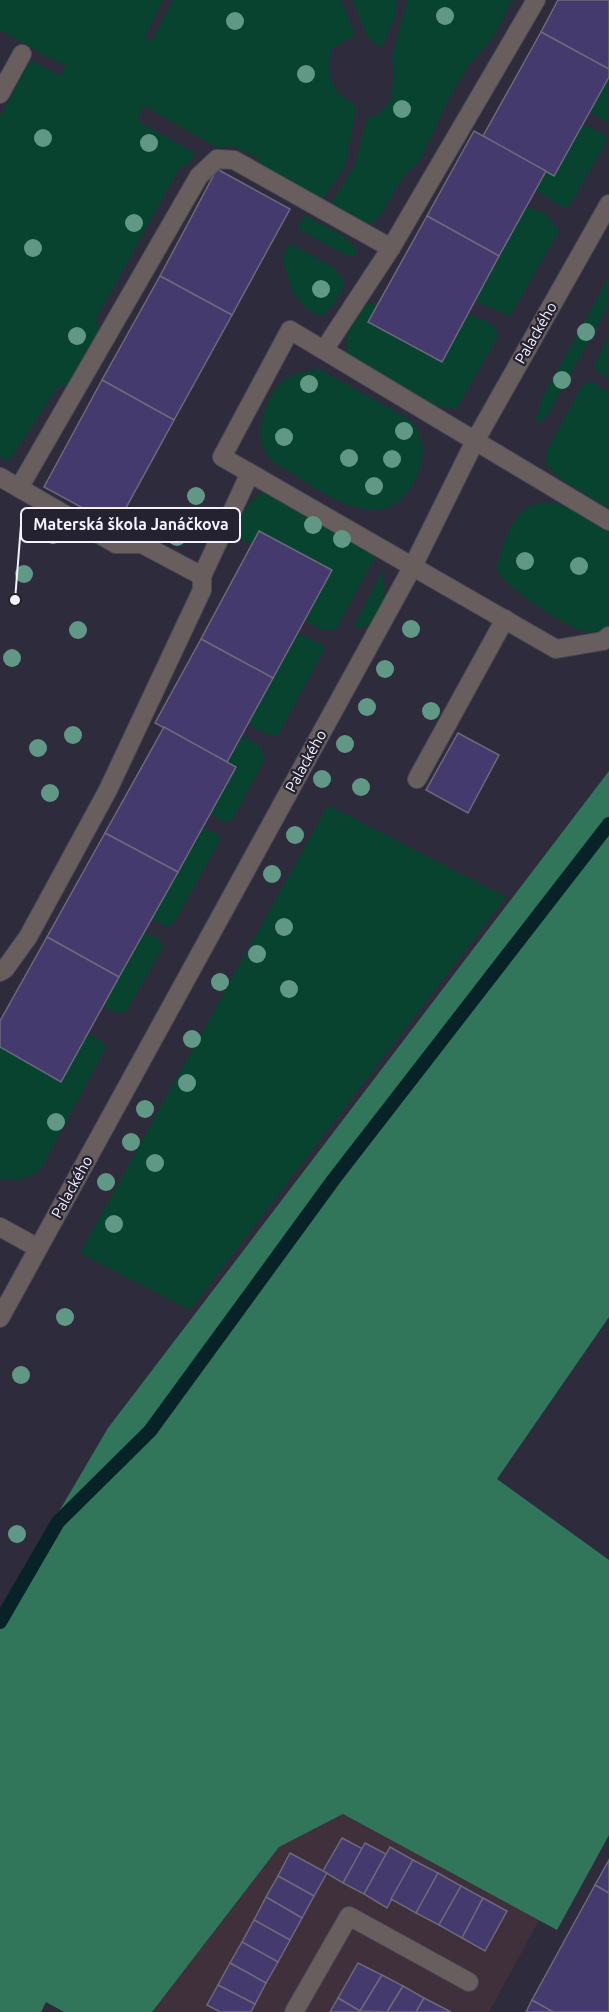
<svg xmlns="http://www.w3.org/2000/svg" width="609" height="2012" font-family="Ubuntu,sans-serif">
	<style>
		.commercial { fill: #40303c }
		.green { fill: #07432e }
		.forest { fill: #31765a }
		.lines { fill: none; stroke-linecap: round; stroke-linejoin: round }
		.stream { stroke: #072327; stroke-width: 14 }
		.building { fill: #453a6d; stroke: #6b697b; stroke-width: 1.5 }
		.minor-casing { stroke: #4a4857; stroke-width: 20 }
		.minor { stroke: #685e5e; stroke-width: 18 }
		.tree { fill: #619785 }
		.labels { text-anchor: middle; stroke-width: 4.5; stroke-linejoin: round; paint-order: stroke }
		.street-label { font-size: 15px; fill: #f4f3fd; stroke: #242231 }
		.leader { fill: none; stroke: #f4f3fd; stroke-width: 2 }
		.callout-dot { fill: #f4f3fd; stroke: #242231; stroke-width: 2 }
		.callout { fill: #242231; stroke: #f4f3fd; stroke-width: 2 }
		.callout-label { font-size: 16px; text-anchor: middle; font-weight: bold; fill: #f4f3fd }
	</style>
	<rect width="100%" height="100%" fill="#2e2c3c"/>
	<polygon class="commercial" points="343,1814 539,1920 489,2012 152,2012 279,1847"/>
	<g class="green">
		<path d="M0,0H163L145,37L151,41L173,0H341L355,35L332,48C325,72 331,94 355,104L356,109L345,167L322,200L265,172L257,158L244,151L230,146L218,148L143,105L138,121L195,153L187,165L179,168L96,319L99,333L70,385H59L9,461L0,457V117L30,60L61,76L66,64L53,60L0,30Z"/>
		<path d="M352,0H398L394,19L382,47C365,43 360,15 352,0Z"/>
		<polygon points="407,0 512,0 493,37 468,66 451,94 420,160 405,174 381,214 371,224 363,223 330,206 355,164 367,118 377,115 390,101 394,73 392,56"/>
		<polygon points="609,77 609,124 590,111"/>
		<polygon points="583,124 605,135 607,140 574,198 567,207 560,206 536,190 546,171 555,176"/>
		<polygon points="526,207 545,213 559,231 510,316 475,301"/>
		<polygon points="304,215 345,237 357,251 356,255 348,256 298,229"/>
		<path d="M290,243L334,268L344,279V286L333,305L325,314L318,316C291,300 292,288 282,259Z"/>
		<polygon points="609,276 609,304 549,413 541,422 535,423 542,398"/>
		<path d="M366,301L376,307L369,322L441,362L468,314L490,323L497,330V338L456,409L429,405L353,364C338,338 351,323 366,301Z"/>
		<polygon points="609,335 609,378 596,371 594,366"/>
		<path d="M319,369L412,421C424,437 426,455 418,473C386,549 321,489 273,462C260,448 258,433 263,415C272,385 286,372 319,369Z"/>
		<polygon points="591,382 609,392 609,508 562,480 545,464 547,450 581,388 585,383"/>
		<path d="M267,489L376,555L337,628C325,634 315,626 304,621L332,570C311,564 243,548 233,532L250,502Z"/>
		<path d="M556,503L583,514L609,530V630C597,633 588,634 577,629C557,620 503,587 496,567C503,546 512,510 536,504C542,502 550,503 556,503Z"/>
		<polygon points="383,570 385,600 372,625 353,628"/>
		<polygon points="298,633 324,646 324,650 279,733 275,737 248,725"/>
		<polygon points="242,736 259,745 265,759 234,817 225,823 210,814 235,768 227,762"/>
		<polygon points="328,805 506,897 190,1310 80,1253"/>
		<polygon points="203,827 218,835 220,840 175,921 167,927 152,919"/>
		<polygon points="144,933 157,937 163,946 126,1012 116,1013 103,1006"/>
		<path d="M88,1033L106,1045L103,1053L42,1167C30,1179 17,1182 0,1179V1047L61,1082Z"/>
	</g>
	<polygon class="forest" points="609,771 609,1317 497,1479 609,1560 609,1835 557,1930 343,1814 279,1847 152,2012 64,2012 46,2002 41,2012 0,2012 0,1612 108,1428"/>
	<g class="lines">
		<polyline class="stream" points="0,1622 58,1522 150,1431 334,1179 609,824"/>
	</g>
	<g class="building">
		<polygon points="558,0 609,0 609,69 541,32"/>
		<polygon points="541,32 609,69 609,77 554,176 483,136"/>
		<polygon points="474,131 546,171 499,256 427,216"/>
		<polygon points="217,169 290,209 232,315 160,276"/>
		<polygon points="427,216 499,256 442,362 368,322"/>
		<polygon points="160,276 232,315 174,420 102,380"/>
		<polygon points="102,380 174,420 116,526 44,487"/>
		<polygon points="259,531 332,570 273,678 201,639"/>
		<polygon points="201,639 273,678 227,762 155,723"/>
		<polygon points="164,727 236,767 178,872 105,833"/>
		<polygon points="458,733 499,755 468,813 426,790"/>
		<polygon points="105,833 178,872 119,977 47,937"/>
		<polygon points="47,937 119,977 61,1082 0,1047 0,1021"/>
		<polygon points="342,1838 363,1849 343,1883 323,1871"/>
		<polygon points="365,1843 386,1854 364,1894 343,1883"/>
		<polygon points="390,1847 413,1860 387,1908 364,1894"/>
		<polygon points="290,1853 327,1873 314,1896 278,1876"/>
		<polygon points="413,1860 438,1873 416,1913 391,1899"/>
		<polygon points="609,1860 609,1893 595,1885"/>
		<polygon points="438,1873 461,1886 439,1925 416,1913"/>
		<polygon points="278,1876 314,1896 302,1918 266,1897"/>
		<polygon points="595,1885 609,1893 609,2012 553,2012 532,2000"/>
		<polygon points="461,1886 483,1898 462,1938 439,1925"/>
		<polygon points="266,1897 302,1918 290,1940 254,1920"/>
		<polygon points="483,1898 507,1911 485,1951 462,1938"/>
		<polygon points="254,1920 290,1940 278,1962 242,1942"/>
		<polygon points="242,1942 278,1962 266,1983 230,1963"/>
		<polygon points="230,1963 266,1983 255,2004 218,1985"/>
		<polygon points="358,1963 382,1975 360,2011 338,1998"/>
		<polygon points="382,1975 403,1986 387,2012 360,2011"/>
		<polygon points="218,1985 255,2004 251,2012 220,2012 207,2005"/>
		<polygon points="403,1986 424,1998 416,2012 387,2012"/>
		<polygon points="338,1998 360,2011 360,2012 330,2012"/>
		<polygon points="424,1998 451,2012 416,2012"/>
		<polygon points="532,2000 553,2012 526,2012"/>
	</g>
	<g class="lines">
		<g class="minor-casing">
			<g id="minor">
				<polyline points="0,94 22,54"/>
				<polyline points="324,350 391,248 536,0"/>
				<polyline points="0,477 116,544 142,544 202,576"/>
				<polyline points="19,488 199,176 217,159 234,160 391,248"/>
				<polyline points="609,521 290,330 222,457 556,649 603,641 609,636"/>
				<polyline points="417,779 505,619"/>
				<polyline points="0,972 5,969 28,937 108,790 202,590 202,576 250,473"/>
				<polyline points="0,1227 38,1248"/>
				<polyline points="0,1318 413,566 475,441 609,204"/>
				<polyline points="294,2012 349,1916 469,1982"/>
			</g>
		</g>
		<use href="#minor" class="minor"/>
	</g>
	<g class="tree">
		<circle cx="445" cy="16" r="9"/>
		<circle cx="235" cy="21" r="9"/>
		<circle cx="306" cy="74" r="9"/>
		<circle cx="402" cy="109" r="9"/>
		<circle cx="43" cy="138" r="9"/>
		<circle cx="149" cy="143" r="9"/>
		<circle cx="134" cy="223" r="9"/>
		<circle cx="33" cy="248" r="9"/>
		<circle cx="321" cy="289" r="9"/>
		<circle cx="586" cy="332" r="9"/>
		<circle cx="77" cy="336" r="9"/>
		<circle cx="562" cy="380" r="9"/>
		<circle cx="309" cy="384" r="9"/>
		<circle cx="404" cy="431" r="9"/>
		<circle cx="284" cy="437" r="9"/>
		<circle cx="349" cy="458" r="9"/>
		<circle cx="392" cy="459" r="9"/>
		<circle cx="374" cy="486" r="9"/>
		<circle cx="196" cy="496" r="9"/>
		<circle cx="313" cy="525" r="9"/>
		<circle cx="53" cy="535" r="9"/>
		<circle cx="177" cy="537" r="9"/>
		<circle cx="342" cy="539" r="9"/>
		<circle cx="525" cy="561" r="9"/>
		<circle cx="579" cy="566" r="9"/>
		<circle cx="24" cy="574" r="9"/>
		<circle cx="411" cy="629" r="9"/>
		<circle cx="78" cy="630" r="9"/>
		<circle cx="12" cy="658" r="9"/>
		<circle cx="385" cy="669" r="9"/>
		<circle cx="367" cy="707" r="9"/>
		<circle cx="431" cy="711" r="9"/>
		<circle cx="73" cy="735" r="9"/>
		<circle cx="345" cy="744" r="9"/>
		<circle cx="38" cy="748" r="9"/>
		<circle cx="322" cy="779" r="9"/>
		<circle cx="361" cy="787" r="9"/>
		<circle cx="50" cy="793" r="9"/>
		<circle cx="295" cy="835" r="9"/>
		<circle cx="272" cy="874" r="9"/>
		<circle cx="284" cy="927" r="9"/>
		<circle cx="257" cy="954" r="9"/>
		<circle cx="220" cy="982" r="9"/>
		<circle cx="289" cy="989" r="9"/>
		<circle cx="192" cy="1039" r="9"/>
		<circle cx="187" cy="1083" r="9"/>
		<circle cx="145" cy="1109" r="9"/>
		<circle cx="56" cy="1122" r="9"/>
		<circle cx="131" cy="1142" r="9"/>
		<circle cx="155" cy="1163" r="9"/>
		<circle cx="106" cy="1182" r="9"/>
		<circle cx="114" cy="1224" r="9"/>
		<circle cx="65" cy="1317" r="9"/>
		<circle cx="21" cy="1375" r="9"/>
		<circle cx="17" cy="1534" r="9"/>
	</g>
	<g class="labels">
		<g class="street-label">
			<text transform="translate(536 333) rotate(-60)" y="5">Palackého</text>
			<text transform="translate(306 761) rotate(-61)" y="5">Palackého</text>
			<text transform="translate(72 1187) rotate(-61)" y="5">Palackého</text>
		</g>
	</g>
	<path class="leader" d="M15 600L21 525"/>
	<circle class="callout-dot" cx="15" cy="600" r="6"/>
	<rect class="callout" x="21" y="508" width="219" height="34" rx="6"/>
	<g class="callout-label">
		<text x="131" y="530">Materská škola Janáčkova</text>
	</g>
</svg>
